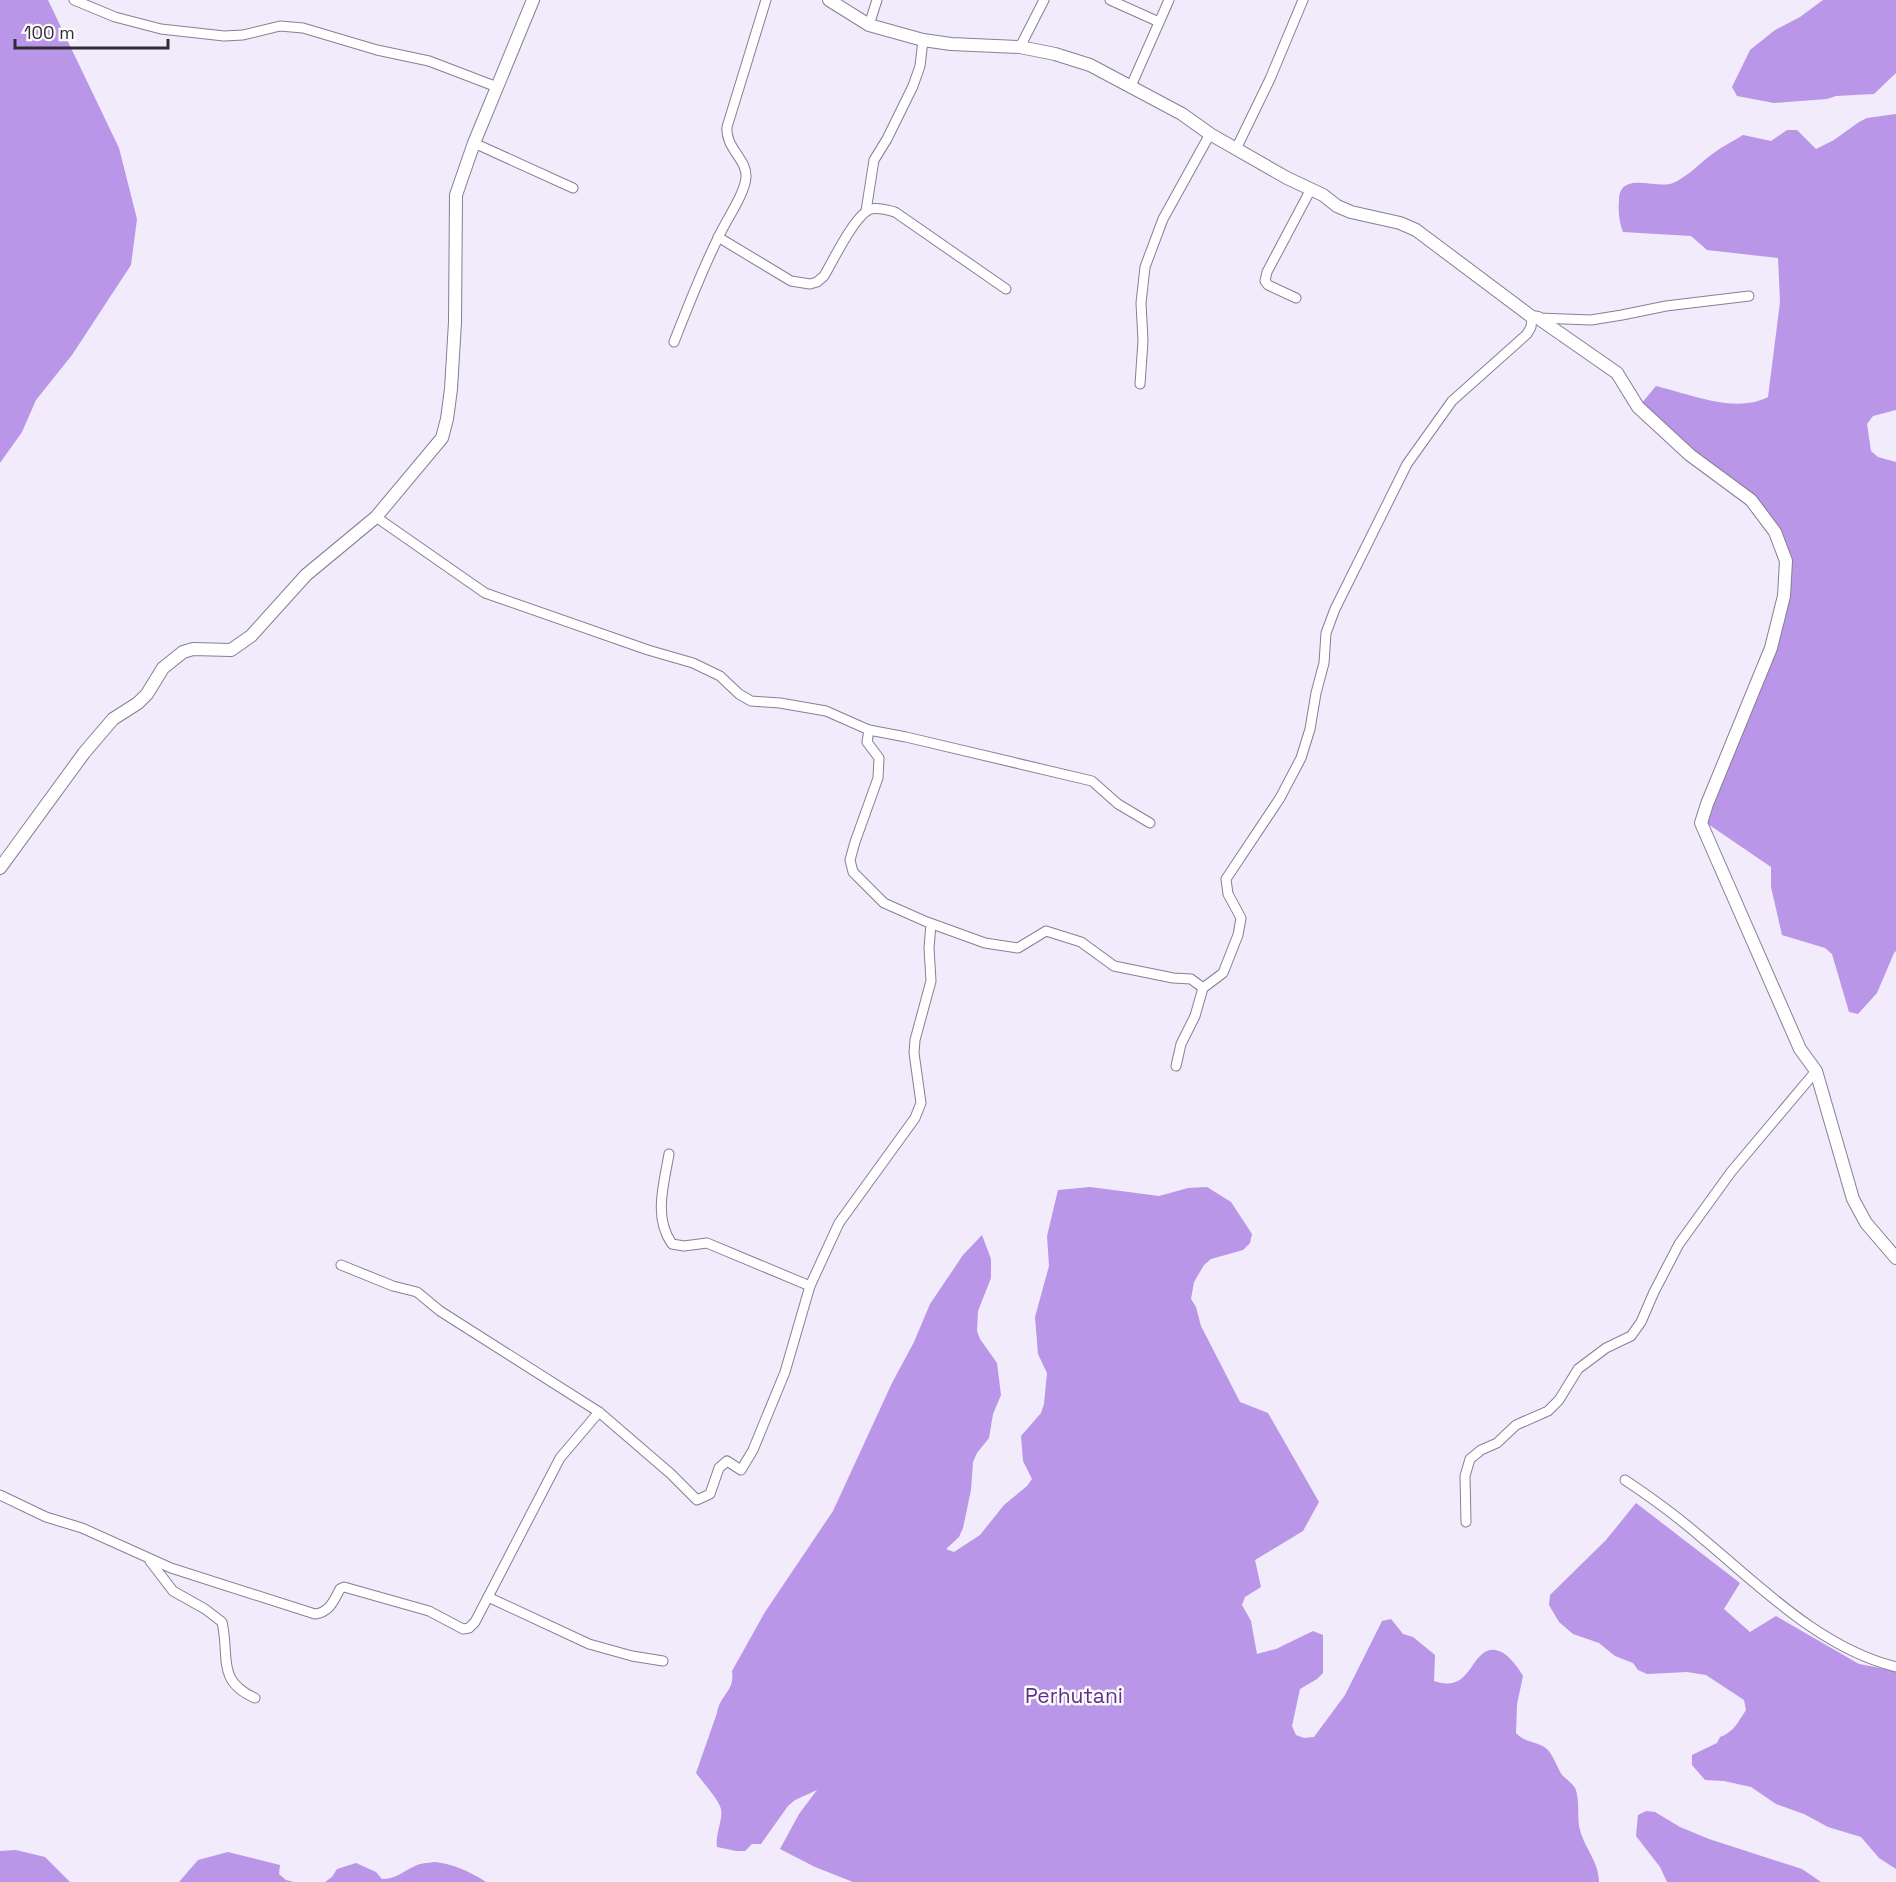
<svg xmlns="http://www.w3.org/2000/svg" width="1896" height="1882" font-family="'Space Grotesk',sans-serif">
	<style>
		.forest { fill: #b996e7 }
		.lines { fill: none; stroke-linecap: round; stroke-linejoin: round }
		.minor-casing { stroke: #887e96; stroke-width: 11 }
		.tertiary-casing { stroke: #887e96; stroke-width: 14 }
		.minor { stroke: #fff; stroke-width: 9 }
		.tertiary { stroke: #fff; stroke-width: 12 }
		.labels { text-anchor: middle; stroke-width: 5; stroke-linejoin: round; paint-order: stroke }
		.park-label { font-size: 21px; fill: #5e2f8d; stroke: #fcfcfc }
	</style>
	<rect width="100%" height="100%" fill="#f1ebfb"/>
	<g class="forest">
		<polygon points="0,0 48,0 119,148 137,219 131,265 72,355 36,400 22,432 0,463"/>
		<polygon points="1823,0 1896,0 1896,73 1874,94 1836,96 1827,99 1774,103 1737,96 1732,87 1750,50 1775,30 1800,17"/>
		<path d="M1896,114V410L1873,416L1867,424L1871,451L1878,457L1896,462V951L1894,953L1877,993L1858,1014L1849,1012L1832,954L1825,948L1782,935L1771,887V867L1708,824L1710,805L1788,597L1778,530L1641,404L1656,386C1690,394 1735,414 1768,397L1780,302L1778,258L1707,250L1691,236L1623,232C1619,222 1618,211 1619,200C1620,170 1657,190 1673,183C1687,177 1699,164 1711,155C1721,147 1732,142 1743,135L1771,141L1787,130H1797L1816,149L1834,140L1859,122L1867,118Z"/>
		<path d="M1090,1187L1159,1196L1188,1188L1207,1187L1231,1202L1252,1234L1250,1243L1243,1250L1211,1259L1204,1265L1194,1282L1191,1299L1196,1307L1201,1326L1240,1402L1268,1413L1319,1502L1303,1531L1255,1560L1261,1587L1245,1597L1242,1605L1251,1621L1257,1654L1276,1649L1313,1631L1323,1635V1673L1317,1679L1300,1689L1292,1726L1296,1735L1304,1738L1314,1737L1345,1695L1382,1621L1391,1619L1403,1634L1413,1637L1435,1655L1434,1681C1443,1684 1453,1685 1461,1679C1469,1673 1473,1663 1480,1656C1497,1639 1514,1661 1523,1676L1517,1704L1516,1733C1526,1744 1539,1741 1548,1750C1554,1757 1557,1767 1562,1775C1566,1779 1572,1783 1575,1788C1580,1798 1577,1819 1580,1830C1585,1849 1599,1862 1599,1882H853L815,1867L780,1849L799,1814L817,1790L795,1800L788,1806L761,1844H752L745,1851H736L717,1847C715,1834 723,1821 721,1809C719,1800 702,1781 696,1773L717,1713C720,1694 735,1692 732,1671L765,1612L833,1511L892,1383L914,1342L930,1304L963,1255L982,1235L991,1259V1278L978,1311L977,1331L980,1339L997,1363L1001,1395L993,1414L989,1438L977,1453L973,1462L971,1490L963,1528L959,1537L946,1549L954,1552L980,1535L1004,1505L1027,1486L1032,1479L1023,1461L1021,1436L1041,1413L1044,1404L1047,1373L1038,1354L1035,1317L1049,1266L1047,1236L1058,1190Z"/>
		<path d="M1636,1503L1740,1583L1724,1609L1750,1632L1776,1616L1859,1664L1896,1671V1869L1879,1858L1861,1837L1828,1827L1804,1814L1776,1804L1751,1787L1724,1781L1705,1780L1692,1765V1755L1717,1743L1720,1737C1734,1732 1738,1722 1746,1710L1744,1700L1706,1675L1687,1672L1647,1674L1638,1670L1633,1663L1615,1656L1599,1643L1573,1634L1559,1622L1549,1605L1550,1595L1606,1540Z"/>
		<polygon points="1646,1811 1655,1812 1680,1827 1709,1839 1802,1869 1821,1882 1667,1882 1660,1867 1636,1836 1638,1815"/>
		<polygon points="16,1850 45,1857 70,1882 0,1882 0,1851"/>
		<polygon points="228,1852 280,1865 279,1874 286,1880 294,1882 179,1882 198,1860"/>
		<path d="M435,1862C453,1864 471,1872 486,1882H325L332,1877L337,1869L356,1863L376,1872L382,1879C396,1879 402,1872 415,1866C420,1863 428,1863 435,1862Z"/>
	</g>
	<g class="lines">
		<g class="minor-casing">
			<g id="minor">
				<polyline points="74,0 115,17 161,29 224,36 243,35 280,26 303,28 377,50 429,61 497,87"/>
				<polyline points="1110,0 1159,22"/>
				<polyline points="869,25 877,0"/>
				<polyline points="1020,47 1044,0"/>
				<polyline points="1131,86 1169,0"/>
				<polyline points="474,143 573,188"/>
				<polyline points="1236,149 1270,79 1303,0"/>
				<polyline points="866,211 874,160 887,139 913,86 920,66 923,40"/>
				<path d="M718,237L791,281L810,284L817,282L824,276C833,261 855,214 871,209C879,207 887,210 895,212L1006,289"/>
				<polyline points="1296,298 1268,285 1265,281 1267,272 1311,189"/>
				<polyline points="1538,318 1591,320 1622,315 1666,306 1749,296"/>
				<path d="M674,342C688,306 702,270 719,236C726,220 745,194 746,177C747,159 725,148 727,127L766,0"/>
				<polyline points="1140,384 1143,341 1141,303 1145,267 1163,219 1210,134"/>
				<polyline points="376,517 485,593 648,650 693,663 720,676 739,694 751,701 780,703 826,711 869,730 906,737 1092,781 1118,804 1150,823"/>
				<polyline points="869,730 867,742 879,758 878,778 855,842 850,860 853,872 884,903 927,922 985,943 1018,948 1046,931 1081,942 1114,966 1173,978 1191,979 1203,988 1195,1016 1181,1044 1176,1066"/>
				<polyline points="1203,988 1223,973 1238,935 1241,918 1228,894 1226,879 1280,798 1301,758 1310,729 1316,693 1324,663 1326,633 1335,609 1407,464 1452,401 1527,334 1531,327 1532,317"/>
				<path d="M669,1154C664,1184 653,1217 672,1244L684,1246L707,1243L810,1286"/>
				<polyline points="341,1265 393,1286 417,1292 440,1311 599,1412 671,1474 697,1500 710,1494 719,1468 727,1461 741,1470 753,1450 785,1372 810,1286 839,1223 915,1118 921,1103 914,1053 915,1040 931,981 929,948 931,924"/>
				<path d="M1625,1480C1652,1498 1678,1517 1702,1538C1761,1587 1820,1648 1896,1667"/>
				<path d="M0,1495L46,1517L82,1528L171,1568L315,1614C330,1612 334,1600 340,1589L344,1587L429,1611L463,1629L469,1628L475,1622L560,1458L599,1412"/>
				<polyline points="1466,1522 1465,1476 1470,1459 1481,1450 1497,1443 1516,1425 1548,1411 1559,1400 1578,1369 1606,1348 1631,1336 1641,1322 1654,1292 1679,1244 1731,1172 1816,1071"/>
				<path d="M150,1561L173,1591L205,1609L222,1622C230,1657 216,1681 255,1698"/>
				<polyline points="488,1597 589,1644 632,1656 663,1661"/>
			</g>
		</g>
		<g class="tertiary-casing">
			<g id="tertiary">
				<polyline points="829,0 869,25 923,40 951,44 1020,47 1055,54 1090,65 1182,114 1210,134 1287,178 1323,195 1337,206 1351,212 1400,223 1416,230 1532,317 1538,318 1617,373 1638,407 1690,455 1751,500 1775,532 1786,561 1784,596 1771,648 1707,804 1701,823 1800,1049 1816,1071 1853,1199 1866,1223 1896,1258"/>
				<polyline points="0,868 84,753 113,719 138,703 147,694 163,668 183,652 193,649 231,650 251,636 306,575 376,517 442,438 447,419 451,389 455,322 456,195 474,143 533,0"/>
			</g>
		</g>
		<use href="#minor" class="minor"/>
		<use href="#tertiary" class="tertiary"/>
	</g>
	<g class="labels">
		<g class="park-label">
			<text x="1074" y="1703">Perhutani</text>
		</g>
	</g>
	<path d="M15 39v9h153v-9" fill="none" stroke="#302c37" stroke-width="3"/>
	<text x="24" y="39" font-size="18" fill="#302c37" stroke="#fcfcfc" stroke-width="4.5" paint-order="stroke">100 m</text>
</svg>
